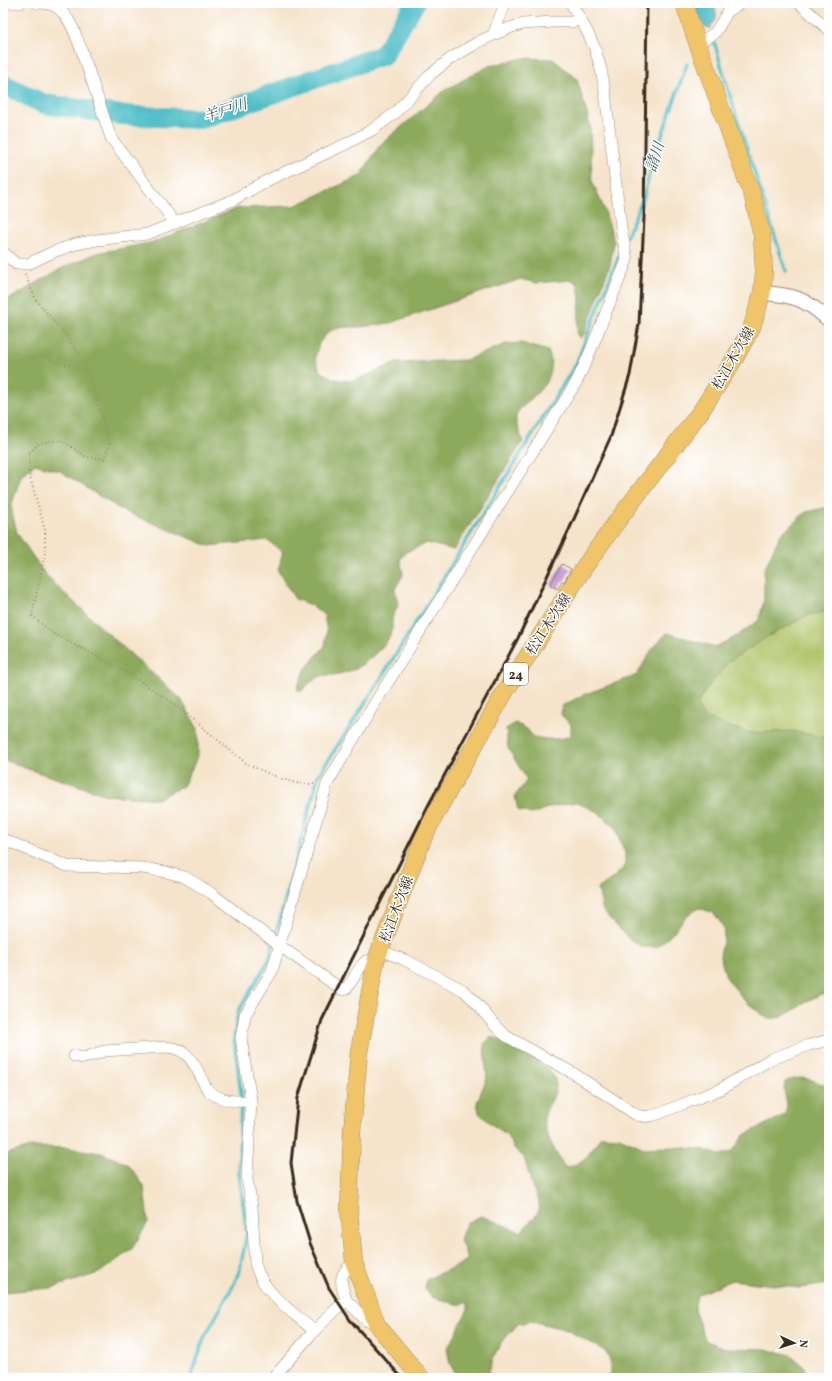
<svg xmlns="http://www.w3.org/2000/svg" width="832" height="1381" font-family="Vollkorn,'Noto Serif JP',serif">
	<style>
		.green { fill: #b0c367; stroke: #767642 }
		.forest { fill: #8ca95c; stroke: #646a3d }
		.water { fill: #50bec7; stroke: #467472 }
		.lines { fill: none; stroke-linecap: round; stroke-linejoin: round }
		.stream { stroke: #50bec7; stroke-width: 3.5 }
		.river { stroke: #50bec7; stroke-width: 20 }
		.building { fill: #bf91d4 }
		.minor-casing { stroke: #988774; stroke-width: 12 }
		.tertiary-casing { stroke: #988774; stroke-width: 16 }
		.primary-casing { stroke: #988774; stroke-width: 18 }
		.path { stroke: #988774; stroke-width: 2; stroke-dasharray: 1 3; stroke-linecap: butt }
		.minor { stroke: #fff; stroke-width: 11 }
		.tertiary { stroke: #fff; stroke-width: 14 }
		.primary { stroke: #f0c469; stroke-width: 17 }
		.rail { stroke: #3b2a1e; stroke-width: 3 }
		.labels { text-anchor: middle; stroke-width: 3; stroke-linejoin: round; paint-order: stroke }
		.shield { fill: #fff; stroke: #766a62; stroke-width: 1 }
		.shield-label { font-size: 13px; font-weight: bold; fill: #3b2a1e }
		.street-label { font-size: 14px; fill: #3b2a1e; stroke: #fff }
		.water-label { font-size: 15px; font-style: italic; fill: #425e59; stroke: #fff }
	</style>
	<rect width="100%" height="100%" fill="#fff"/>
	<filter id="ink" filterUnits="userSpaceOnUse"><feTurbulence type="fractalNoise" baseFrequency=".025" numOctaves="2"/><feDisplacementMap in="SourceGraphic" scale="8" xChannelSelector="R" yChannelSelector="G"/><feConvolveMatrix kernelMatrix="1 2 1 2 8 2 1 2 1" color-interpolation-filters="sRGB"/></filter>
	<filter id="wash" filterUnits="userSpaceOnUse"><feTurbulence type="fractalNoise" baseFrequency=".012" numOctaves="4" result="noise"/><feDisplacementMap in="SourceGraphic" scale="16" xChannelSelector="R" yChannelSelector="G"/><feGaussianBlur stdDeviation="0.9" result="paint"/><feColorMatrix in="noise" values="0 0 0 0 0 0 0 0 0 0 0 0 0 0 0 0 0 1.4 0 .05"/><feComposite in="paint" operator="in"/></filter>
	<g filter="url(#wash)">
		<rect width="100%" height="100%" fill="#f5e4cb"/>
		<polygon class="green" points="829,592 829,758 683,729 690,682"/>
		<g class="forest">
			<path d="M524,58L553,59L577,79L590,125L592,181L605,211L614,242L610,265L584,334L580,338L577,334L580,298L578,284L572,280L536,283L521,279L390,323L360,327H344L329,331L319,343L315,358L320,371L334,379L348,381L358,379L395,363L466,360L506,344L521,343L548,351C558,375 543,387 527,403C522,407 517,411 516,417C515,424 521,434 523,441L454,550L427,543L406,552L400,559L403,575L395,589L398,605L392,618V631L386,643L372,657L356,669L335,675H323L313,680L302,691H299L297,688L306,668L325,646L327,632L324,615L313,606L295,599L278,571L283,552L267,540L209,546L123,511L60,471L35,464L21,476L11,507L17,533L47,577L104,630L181,699L198,729V756L183,786L157,799L107,795L16,765L3,759V302L13,297L62,268L97,253L154,242L238,208L294,206L360,176L380,145L445,90L489,66Z"/>
			<path d="M829,507V611L808,615L767,637L728,662L705,691L697,705L703,716L724,725L751,733L791,731L829,738V996L820,994L782,1017L768,1019L745,1001L726,977L720,956L724,937L723,926L714,913L699,908L686,916L673,933L657,947H643L629,939L603,911L598,889L614,877L625,866V853L615,827L596,811L575,802L550,807L532,814L518,810L515,796L527,780L508,748L506,729L515,723L527,729L533,737C547,740 557,740 571,736V724L561,715L562,706L583,695L637,675L652,649L667,633L715,647L737,636L759,620L764,600V570L780,535L806,512Z"/>
			<path d="M491,1037C505,1039 546,1062 553,1075C555,1077 556,1084 556,1087C555,1098 546,1108 544,1118C542,1129 559,1160 566,1168C585,1163 591,1152 601,1136L619,1137L644,1148L670,1147L702,1149L719,1155L732,1152L744,1135L785,1115L787,1105L784,1090L785,1082C803,1074 812,1080 829,1087V1284L799,1288L732,1280L697,1295L694,1310L706,1341L726,1348L765,1349L791,1355L805,1367L807,1378H605L610,1375V1359L605,1351L567,1330L532,1321L518,1324L500,1344L494,1356L488,1375L485,1378H458L450,1364L447,1348L454,1337L468,1309V1304L465,1302L460,1305L432,1297L425,1288L427,1279L461,1264L468,1259L460,1240L466,1223L481,1216L521,1232L538,1213L539,1201L532,1186L524,1157L514,1148L506,1134L491,1124L479,1113L477,1102L487,1078L484,1044Z"/>
			<polygon points="31,1147 68,1148 101,1153 128,1164 144,1186 148,1222 132,1249 99,1273 51,1288 3,1292 3,1155"/>
		</g>
		<path class="water" d="M695,3H715C715,11 718,16 714,23L711,24V28C699,28 698,12 695,3Z"/>
		<g class="lines">
			<g class="stream">
				<polyline points="714,41 730,96 786,271"/>
				<polyline points="626,237 643,199 652,164 687,64"/>
				<polyline points="191,1378 204,1338 234,1284 240,1269 247,1234 239,1172 241,1093 234,1039 238,1012 269,960 318,776 380,680 576,364 622,248"/>
			</g>
			<polyline class="river" points="3,84 44,104 121,115 200,119 383,55 415,3"/>
		</g>
		<g id="blocks">
			<polygon class="building" points="562,564 571,569 564,582 562,581 558,589 550,585"/>
		</g>
	</g>
	<g filter="url(#ink)">
		<use href="#blocks" fill-opacity="0" stroke="#988774" stroke-width="1"/>
		<g class="lines">
			<g class="minor-casing">
				<g id="minor">
					<polyline points="7,3 20,3"/>
					<path d="M37,3C41,3 45,3 49,4C69,9 75,35 82,51C84,56 83,60 86,63L111,138L175,223"/>
					<polyline points="799,3 829,30"/>
					<polyline points="494,33 505,3"/>
					<polyline points="697,42 707,38 715,33 728,11 741,3"/>
					<polyline points="3,252 16,264 28,264 53,252 76,244 97,240 147,234 233,200 268,180 346,144 372,130 395,113 431,74 450,59 480,41 509,28 523,24 554,22 573,22 580,19"/>
					<polyline points="3,839 67,866 143,868 166,872 185,877 211,893 280,946 341,989 344,990 347,988 361,966 366,961 376,960"/>
					<path d="M380,950L405,960L463,990C480,1003 489,1023 506,1036L573,1073L635,1114C643,1118 650,1117 658,1114L721,1089L769,1060L809,1045L829,1040"/>
					<path d="M74,1056L84,1058L104,1051L165,1047C187,1048 192,1060 201,1077C203,1082 205,1087 209,1091C219,1101 237,1102 251,1101"/>
					<path d="M346,1300C340,1281 338,1275 354,1262"/>
					<path d="M314,1331C293,1312 262,1293 255,1263L252,1206L247,1179L251,1101L241,1038L245,1015L272,971L327,784L373,706L577,381L588,357L627,260L621,227L605,92L601,69L595,49L588,33L571,3"/>
					<polyline points="273,1378 314,1331 346,1300 366,1320 377,1325"/>
				</g>
			</g>
			<g class="tertiary-casing">
				<path id="tertiary" d="M762,293C794,295 804,298 829,320"/>
			</g>
			<g class="primary-casing">
				<polyline id="primary" points="421,1378 377,1325 354,1262 349,1210 352,1132 359,1052 376,960 424,836 441,804 506,690 585,566 615,524 701,411 735,358 752,327 762,293 764,272 762,235 753,197 697,42 684,3"/>
			</g>
			<g class="path">
				<polyline points="25,274 36,300 65,334 81,357 88,371 110,444 104,459 86,457 61,440 39,443 29,453 29,474 45,530 45,553 32,616 54,634 126,672 173,703 247,764 279,778 300,784 316,784"/>
				<polyline points="3,362 12,360 39,356 88,371"/>
			</g>
			<use href="#minor" class="minor"/>
			<use href="#tertiary" class="tertiary"/>
			<use href="#primary" class="primary"/>
			<polyline class="rail" points="402,1378 350,1320 329,1288 310,1243 297,1201 291,1163 298,1098 322,1020 429,804 518,638 569,530 611,436 630,375 639,324 644,217 647,3"/>
		</g>
	</g>
	<g class="labels">
		<rect class="shield" x="504" y="663" width="24" height="22" rx="3"/>
		<g class="shield-label">
			<text x="516" y="679">24</text>
		</g>
		<g class="street-label">
			<text transform="translate(733 358) rotate(-60)" y="5">松江木次線</text>
			<text transform="translate(548 624) rotate(-57)" y="5">松江木次線</text>
			<text transform="translate(396 909) rotate(-69)" y="5">松江木次線</text>
		</g>
		<g class="water-label">
			<text transform="translate(225 110) rotate(-18)" y="5">羊戸川</text>
			<text transform="translate(655 157) rotate(-72)" y="5">請川</text>
		</g>
	</g>
	<rect width="832" height="1381" fill="none" stroke="#fff" stroke-width="16"/>
	<g transform="translate(794 1343) rotate(94)" stroke="#ffffff" stroke-width="3" paint-order="stroke">
	<path d="M0-3L7 15L0 10L-7 15Z" fill="#3b2a1e"/>
	<text y="-6" font-size="11" font-weight="bold" text-anchor="middle" fill="#3b2a1e">N</text>
	</g>
</svg>
